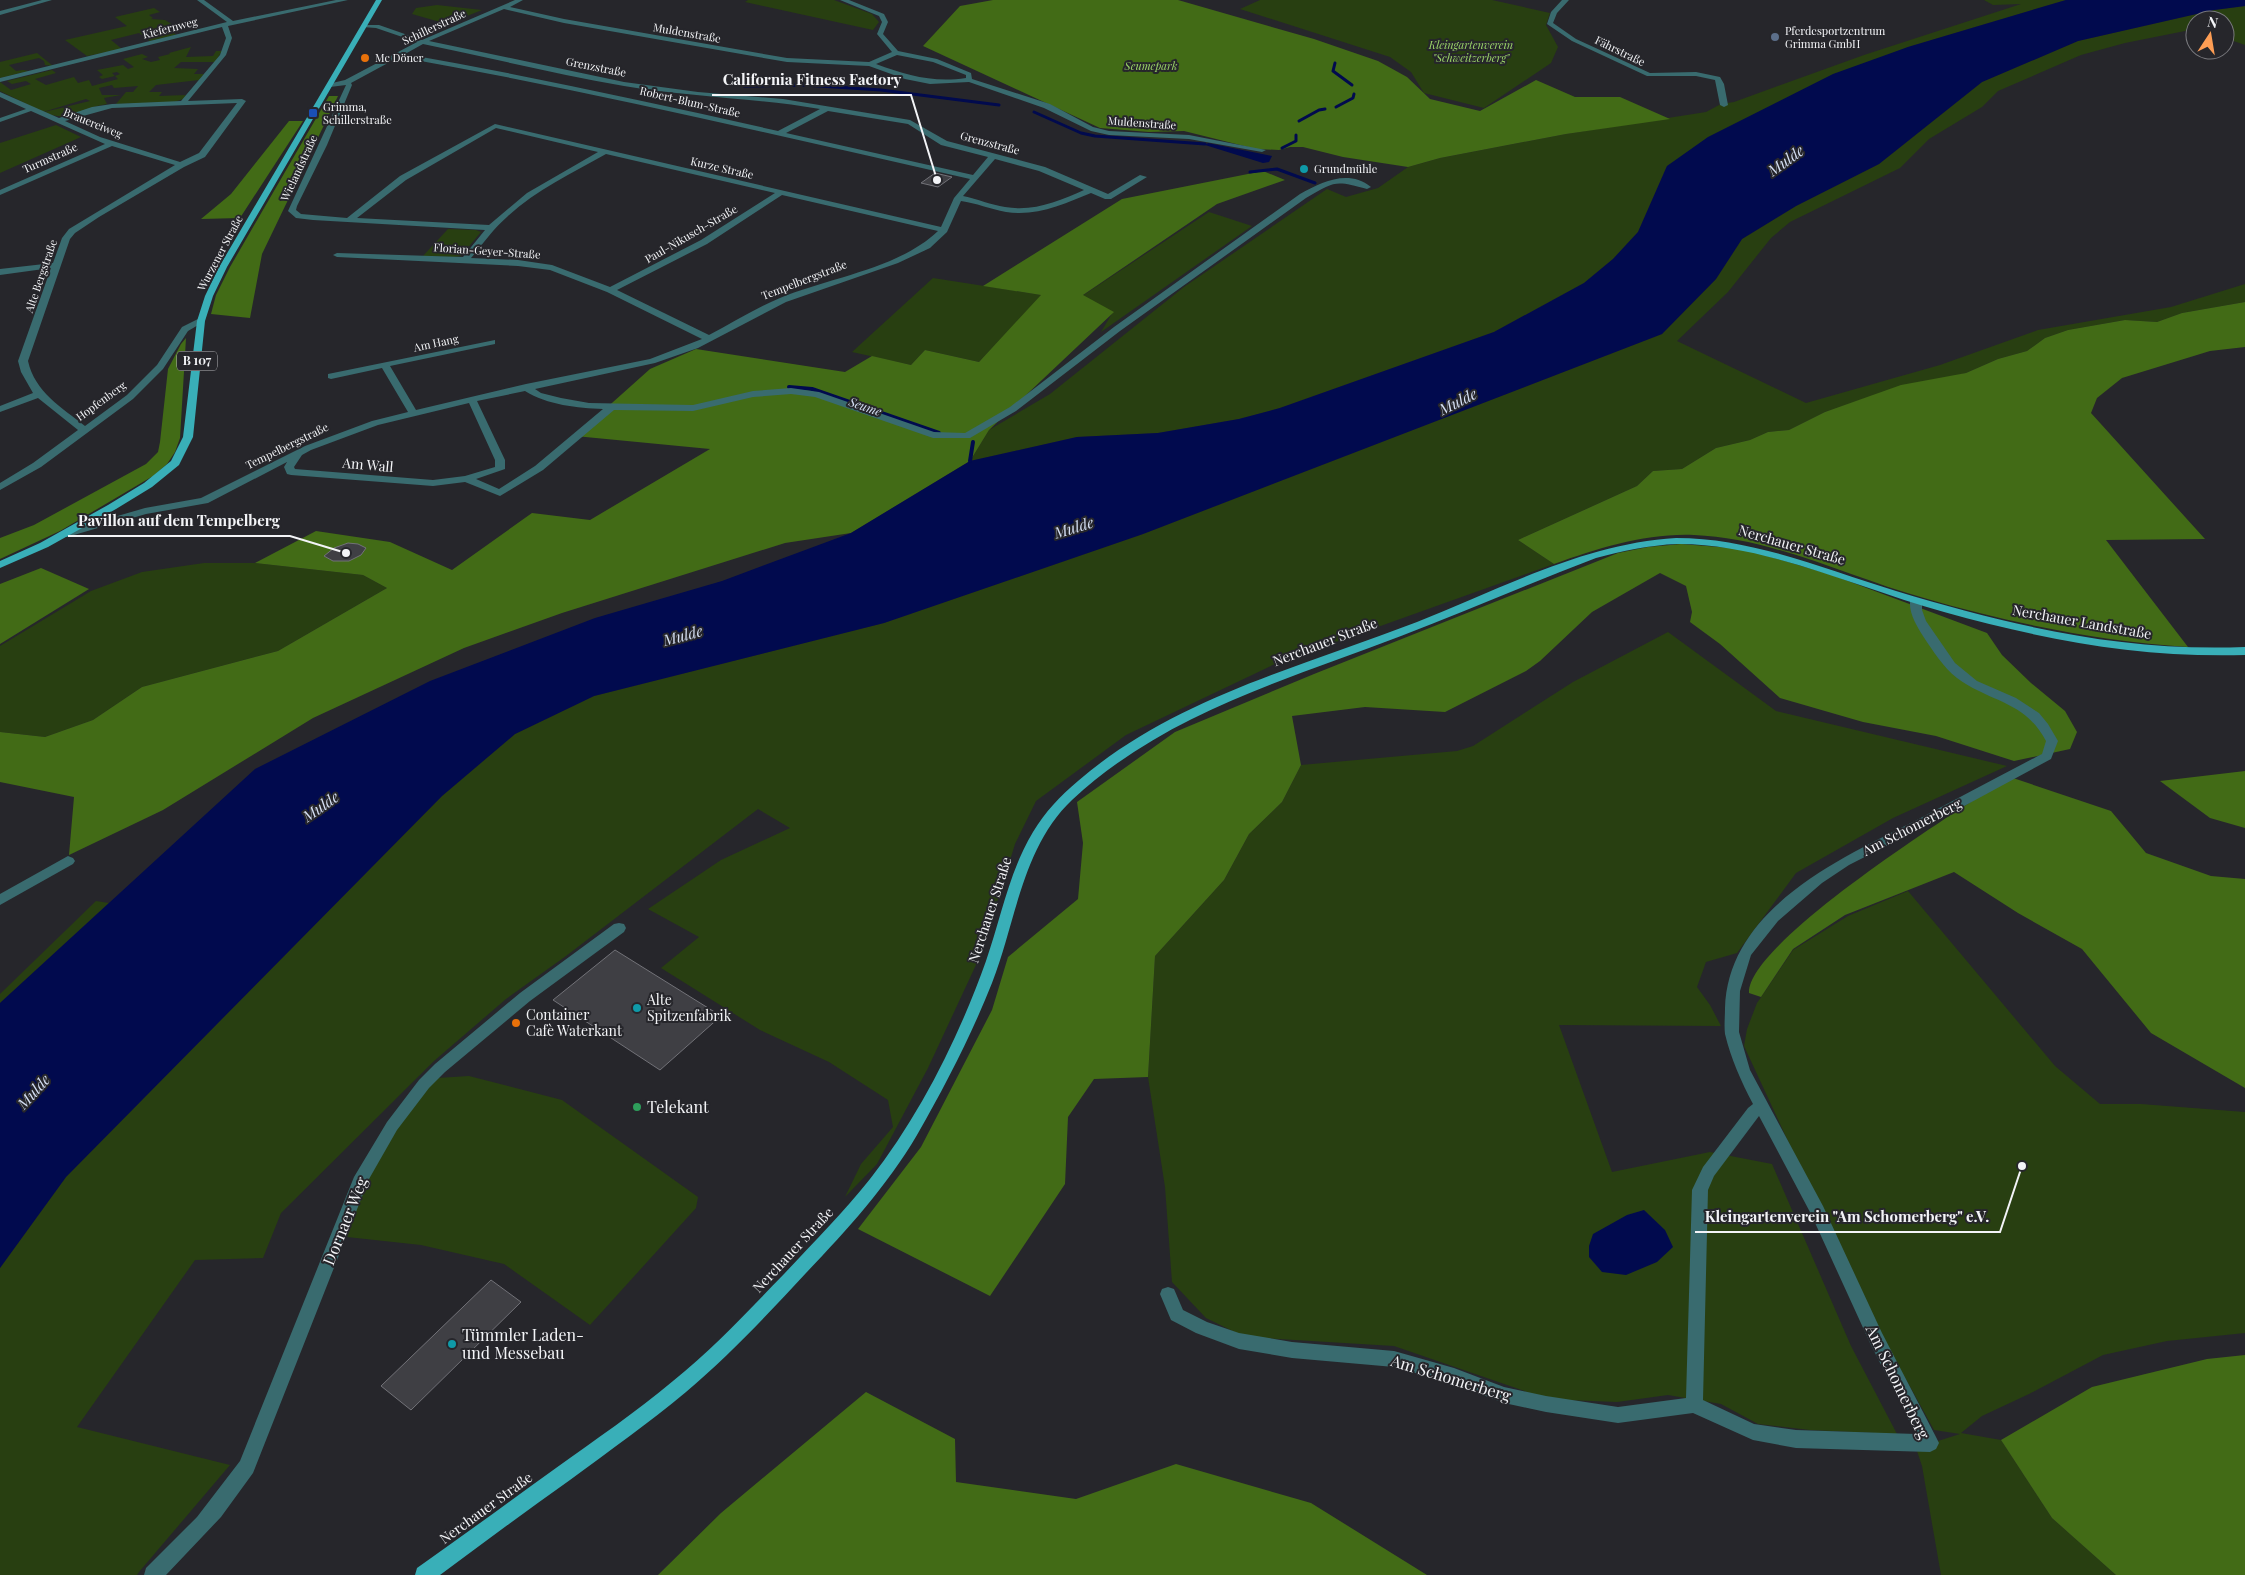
<svg xmlns="http://www.w3.org/2000/svg" width="2245" height="1575" font-family="'Playfair Display',serif">
	<style>
		.green { fill: #283f11 }
		.forest { fill: #426b16 }
		.water { fill: #010a4e }
		.lines { fill: none; stroke-linecap: round; stroke-linejoin: round }
		.stream-far1 { stroke: #010a4e; stroke-width: 3 }
		.stream { stroke: #010a4e; stroke-width: 4 }
		.building { fill: #3f3f44; stroke: #727278 }
		.minor { fill: #396b6f; fill-rule: evenodd }
		.major { fill: #39afb8; fill-rule: evenodd }
		.service-dot { fill: #5c6f8a; stroke: #26262b; stroke-width: 2 }
		.food-dot { fill: #e8710a; stroke: #26262b; stroke-width: 2 }
		.transit-dot { fill: #1a4fb4; stroke: #26262b; stroke-width: 2 }
		.culture-dot { fill: #0f9aa8; stroke: #26262b; stroke-width: 2 }
		.leisure-dot { fill: #2e9e5b; stroke: #26262b; stroke-width: 2 }
		.labels { text-anchor: middle; stroke-width: 4; stroke-linejoin: round; paint-order: stroke }
		.far-street-label { font-size: 11px; fill: #f3f4f7; stroke: #26262b }
		.far-poi-label { font-size: 11px; fill: #f3f4f7; stroke: #26262b; text-anchor: start }
		.far-park-label { font-size: 11px; font-style: italic; fill: #9ad368; stroke: #26262b }
		.shield { fill: #26262b; stroke: #b6b6ba; stroke-width: 1 }
		.shield-label { font-size: 12px; font-weight: bold; fill: #f3f4f7 }
		.far-water-label { font-size: 12px; font-style: italic; fill: #d6e0f4; stroke: #26262b }
		.street-label { font-size: 14px; fill: #f3f4f7; stroke: #26262b }
		.poi-label { font-size: 14px; fill: #f3f4f7; stroke: #26262b; text-anchor: start }
		.water-label { font-size: 15px; font-style: italic; fill: #d6e0f4; stroke: #26262b }
		.near-poi-label { font-size: 16px; fill: #f3f4f7; stroke: #26262b; text-anchor: start }
		.near-street-label { font-size: 16px; fill: #f3f4f7; stroke: #26262b }
		.leader { fill: none; stroke: #f3f4f7; stroke-width: 2 }
		.callout-dot { fill: #f3f4f7; stroke: #26262b; stroke-width: 2 }
		.callout-label { font-size: 15px; text-anchor: middle; font-weight: bold; fill: #f3f4f7; stroke: #26262b; stroke-width: 4; stroke-linejoin: round; paint-order: stroke }
	</style>
	<rect width="100%" height="100%" fill="#26262b"/>
	<g class="green">
		<polygon points="748,0 834,0 872,14 879,22 873,30 745,2"/>
		<polygon points="1260,0 1492,0 1550,13 1546,25 1558,47 1551,63 1484,108 1424,93 1411,72 1390,57 1240,9"/>
		<polygon points="1984,0 2066,0 1908,47 1802,90 1667,166 1638,232 1613,259 1584,283 1494,332 1280,408 1239,419 1158,433 1077,437 970,461 989,430 1050,394 1184,287 1327,189 1346,197 1378,188 1408,167 1440,158 1566,134 1706,112 1721,104 1734,102 1864,55 2021,4 1993,5"/>
		<polygon points="437,5 482,10 447,24 412,14 416,8"/>
		<polygon points="2245,6 2245,45 2225,38 2225,20 2195,20 2195,29 2125,43 2081,55 1998,91 1982,107 1929,139 1900,168 1790,222 1771,238 1728,292 1677,341 1806,403 1940,365 2038,330 2171,307 2245,284 2245,302 2182,313 2157,322 2125,320 2068,330 2045,338 2027,351 1998,359 1966,373 1866,398 1825,412 1789,430 1768,432 1750,440 1716,448 1682,469 1653,471 1637,486 1518,540 1554,564 1277,663 1126,735 1036,801 1015,844 982,952 928,1068 877,1164 845,1197 861,1164 893,1127 888,1100 829,1062 760,1030 661,968 699,937 648,909 721,860 790,828 758,809 566,956 506,999 434,1061 281,1213 263,1258 195,1260 77,1427 230,1465 139,1572 137,1575 0,1575 0,1268 66,1177 442,796 515,734 594,696 884,623 1143,534 1662,334 1716,279 1742,239 1796,206 1879,164 1982,82 2078,41 2214,10"/>
		<polygon points="154,8 160,12 149,15 153,18 151,19 165,20 173,25 145,33 154,38 174,33 176,35 150,41 139,33 111,40 122,49 87,56 65,40 127,26 115,17"/>
		<path d="M191,47L186,57L213,56L216,51H222L215,62H181L174,68L198,69L194,74H204L199,80L156,85L149,92H162L159,96L186,95L183,99L174,102L116,104L126,92H133L138,86L114,88L112,85L99,88L102,95H121L104,98L107,104C82,107 70,124 44,112L90,101L86,99L43,112L0,91V82L11,90L31,84L26,81L12,84L7,81L52,70L56,73L35,79L46,85L74,77L78,83L89,80L92,86L118,79L115,76L120,74L117,72L112,73L115,76L102,79L99,77L103,75L97,70L123,65L128,69L134,67L123,59L142,54L148,57L142,59L151,62L160,60L158,57L170,54L169,53Z"/>
		<polygon points="37,53 53,66 45,65 44,61 39,58 9,65 16,71 23,70 29,71 0,78 0,62"/>
		<polygon points="56,125 81,137 0,173 0,143"/>
		<polygon points="1209,212 1252,226 1101,332 1113,312 1082,296"/>
		<polygon points="448,229 476,230 481,232 461,256 454,257 423,256"/>
		<polygon points="933,278 1042,295 979,362 925,350 911,365 852,352"/>
		<polygon points="204,563 255,563 363,575 387,588 278,651 142,687 93,720 45,737 0,732 0,646 91,591 142,572"/>
		<polygon points="1668,632 1776,711 2007,766 1893,818 1796,873 1737,953 1706,962 1697,987 1710,1005 1721,1026 1559,1025 1612,1172 1710,1152 1772,1164 1851,1346 1897,1434 1810,1430 1758,1424 1721,1404 1668,1395 1617,1402 1566,1400 1533,1394 1394,1346 1245,1337 1206,1318 1172,1282 1165,1187 1148,1077 1155,956 1224,880 1249,834 1282,802 1301,765 1457,751 1473,746 1573,682"/>
		<polygon points="1908,891 2055,1066 2100,1104 2141,1104 2245,1112 2245,1333 2167,1341 2103,1355 2029,1394 1982,1416 1961,1433 2001,1440 2052,1518 2116,1575 1941,1575 1922,1466 1916,1448 1960,1434 1934,1430 1907,1381 1879,1338 1744,1046 1747,1029 1757,1003 1793,950 1848,916"/>
		<polygon points="96,901 109,903 0,1003 0,994"/>
		<polygon points="469,1076 562,1100 698,1197 696,1208 590,1325 504,1264 421,1245 347,1237 362,1177 392,1126 437,1078"/>
	</g>
	<g class="forest">
		<polygon points="993,0 1178,0 1314,39 1378,61 1407,77 1430,99 1480,111 1536,80 1575,97 1620,97 1670,119 1566,134 1440,158 1408,167 1343,157 1303,147 1290,147 1279,150 1256,149 1184,131 1149,132 1100,128 923,46 960,6"/>
		<polygon points="329,96 338,96 262,254 250,318 211,314 216,295 230,267"/>
		<polygon points="289,121 303,121 240,218 201,219 231,194"/>
		<polygon points="1263,171 1285,180 1217,204 1083,295 1114,312 989,430 970,461 851,533 785,543 562,613 464,648 313,718 163,810 69,855 74,797 0,782 0,732 45,737 93,720 142,687 278,651 387,588 363,575 255,563 316,531 390,542 452,570 532,513 590,520 710,449 575,436 650,369 696,349 845,372 872,356 911,365 925,350 979,362 1041,295 983,286 1122,199"/>
		<path d="M2245,302V347L2210,351L2122,378L2097,398L2091,413L2205,539L2106,540L2188,647C2099,641 2009,623 1924,598C1848,577 1774,538 1694,535C1646,533 1599,548 1554,564L1518,540L1637,486L1653,471L1682,469L1716,448L1750,440L1768,432L1789,430L1825,412L1901,385L1966,373L1998,359L2027,351L2045,338L2068,330L2125,320L2157,322L2182,313Z"/>
		<polygon points="186,338 180,438 175,452 167,464 153,476 60,531 0,559 0,538 34,525 146,464 158,452 160,442 168,369 181,344"/>
		<polygon points="1681,544 1744,549 1832,575 1987,633 2002,655 2031,683 2065,711 2077,732 2070,749 2014,761 1936,736 1863,722 1780,698 1720,644 1690,622 1692,612 1686,586 1660,573 1592,612 1540,661 1526,671 1445,712 1365,707 1292,716 1301,765 1282,802 1249,834 1224,880 1155,956 1148,1077 1094,1079 1068,1117 1065,1184 990,1296 858,1229 921,1147 992,1010 1008,957 1078,899 1083,843 1077,802 1175,732 1314,674 1618,553 1648,547"/>
		<polygon points="41,568 89,589 0,644 0,584"/>
		<polygon points="2245,771 2245,828 2210,818 2160,781"/>
		<path d="M2010,777L2111,811L2146,853L2211,876L2245,879V1088L2151,1033L2082,949L2018,913L1954,872L1845,915L1793,949L1761,997L1749,993C1747,942 1964,806 2010,777Z"/>
		<polygon points="2245,1355 2245,1575 2116,1575 2052,1518 2001,1440 2092,1387 2207,1359"/>
		<polygon points="866,1392 955,1439 956,1482 1076,1499 1176,1464 1311,1503 1427,1575 658,1575 721,1513"/>
	</g>
	<g class="water">
		<polygon points="2066,0 2245,0 2245,6 2214,10 2078,41 1982,82 1879,164 1796,206 1742,239 1716,279 1662,334 1143,534 884,623 594,696 515,734 442,796 66,1177 0,1268 0,1003 255,769 430,681 595,618 722,581 851,533 970,461 1077,437 1158,433 1239,419 1280,408 1494,332 1584,283 1613,259 1638,232 1667,166 1708,137 1833,74 1908,47"/>
		<polygon points="1208,143 1272,156 1269,162 1263,163 1205,145"/>
		<polygon points="1644,1210 1665,1230 1673,1247 1657,1262 1626,1275 1602,1272 1589,1257 1589,1246 1593,1234 1627,1215"/>
	</g>
	<g class="lines">
		<g class="stream-far1">
			<polyline points="1335,63 1333,71 1352,85"/>
			<polyline points="744,86 804,85 881,90 999,105"/>
			<polyline points="1336,107 1353,98 1354,94"/>
			<polyline points="1034,112 1081,133 1095,136 1205,144"/>
			<polyline points="1299,121 1319,110 1325,109"/>
			<polyline points="1282,148 1296,141 1296,135"/>
			<polyline points="1250,172 1277,169 1315,183"/>
		</g>
		<g class="stream">
			<polyline points="789,387 812,389 939,433"/>
			<polyline points="970,461 973,442"/>
		</g>
	</g>
	<g class="building">
		<polygon points="935,173 952,177 938,187 921,183"/>
		<polygon points="348,543 358,544 366,548 361,555 349,561 333,561 324,556 334,548"/>
		<polygon points="615,950 721,1016 660,1070 553,1000"/>
		<polygon points="491,1280 521,1302 411,1410 381,1386"/>
	</g>
	<g class="lines">
		<g class="minor">
			<polygon points="42,0 52,0 0,15 0,11"/>
			<path d="M197,0H204L233,21L336,0H348L228,26L232,38L226,55L188,101L242,99L246,101L205,157L184,167L99,217L75,233L70,239L28,361C35,392 61,407 85,426L127,395L157,365L182,327L198,319L205,321L188,331L163,369L133,399L41,467L0,490V483L33,463L78,430L38,398L0,412V406L33,393L21,372L18,361L51,268L0,275V269L53,263L62,238L69,229L175,165L112,146L0,195V190L105,144L31,111L0,122V118L26,109L0,97V92L59,118L92,107L112,104L181,101L220,55L226,38L222,27L0,82V78L227,22ZM237,103L199,153L180,162L100,137L65,121L112,108Z"/>
			<path d="M515,0H523L510,7L564,19L787,58L869,62L892,52L877,34L882,22L879,16L840,0H849L884,14L888,22L883,34L898,51L937,59L971,73L972,79L1050,104L1093,127L1109,131L1189,135L1266,150L1262,152L1189,139L1109,135L1091,131L1044,108L969,82L930,84L905,79L869,66L787,62L564,23L504,9L429,41L624,82L698,92L783,99L910,120L947,141L1045,167L1108,194L1140,175L1147,177L1111,199H1105L1091,193C1064,204 1036,217 1006,212C990,209 976,203 961,201L947,232L930,248L898,263L786,302L698,348L655,363L535,389L541,393L561,398L589,403L693,405L753,391L791,388L819,392L934,432L965,433L1010,407L1114,327L1300,194C1322,182 1348,169 1371,187L1367,189C1335,180 1335,181 1306,198L1120,331L1016,411L970,438H933L815,397L791,394L753,397L693,411L614,410L543,470L500,496L465,482L433,486L291,475L287,474L284,467L287,462L208,503L146,514L67,537H59V533L145,508L201,498L305,446L372,421L408,412L382,368L331,379L328,378V374L495,340V344L390,366L416,410L526,384L650,359L702,339L607,292L550,270L518,266L337,257L333,255L337,253L463,257L485,230L313,220L296,218L288,211L346,85L330,87L327,85L328,84L345,80L417,42L376,28L362,27V25H379L422,40ZM423,44C490,58 557,74 624,86C689,97 755,98 820,109L778,131C654,103 530,76 405,54ZM897,55L933,62L966,75V78C933,83 906,75 876,64ZM399,57C591,91 780,136 970,179L954,198L941,227L495,124L400,176L347,218L301,214L296,210L297,206L327,145L352,85L351,83ZM828,111L908,124L941,145L988,157L973,175L786,133ZM496,128L598,152L527,193L489,225L357,218L406,180ZM606,154L775,193L701,240L610,287L552,265L518,260L471,258C483,244 493,229 507,217C536,190 572,173 606,154ZM995,159L1039,171L1084,190C1059,201 1034,212 1005,207C991,205 978,199 963,196ZM782,195L938,231C898,269 831,277 780,298C756,308 732,323 709,335L617,290L707,244ZM525,391C547,405 578,408 603,409L535,466L499,489L476,479L505,469V460L477,401ZM469,403L495,460V467L465,476L433,480L295,469L294,467L302,455L311,450L378,425Z"/>
			<polygon points="1562,0 1569,0 1557,13 1553,23 1576,39 1650,73 1696,72 1720,77 1724,84 1728,105 1724,107 1720,105 1715,80 1696,76 1647,76 1572,41 1547,24 1551,12"/>
			<path d="M1916,598L1922,601V610L1926,621L1955,663L1977,681L2016,698L2039,713L2048,724L2058,741L2051,759L1955,811L1849,865L1822,883L1778,921L1751,955L1740,991L1739,1032L1750,1070L1823,1206L1882,1333L1936,1437L1939,1443L1936,1449L1930,1452L1796,1448L1753,1440L1693,1413L1618,1423L1546,1412L1504,1403L1454,1384L1394,1367L1292,1358L1239,1349L1196,1333L1171,1320L1160,1294L1162,1289L1168,1287L1174,1289L1183,1310L1207,1322L1239,1333L1292,1342L1394,1351L1454,1368L1504,1387L1546,1396L1618,1407L1686,1398L1692,1190L1703,1167L1748,1108L1753,1104C1741,1081 1731,1059 1725,1034C1724,1026 1725,1016 1725,1008C1728,909 1839,859 1915,821C1957,799 1999,776 2042,754L2046,741C2024,700 1991,703 1957,678C1943,667 1933,651 1923,636C1917,626 1909,614 1910,601ZM1759,1116L1811,1214L1870,1343L1916,1434L1796,1430L1754,1424L1703,1400L1708,1190L1714,1176Z"/>
			<polygon points="68,856 73,858 75,861 73,864 0,905 0,894"/>
			<polygon points="619,923 624,924 626,928 624,932 530,1001 445,1072 429,1088 397,1130 369,1179 253,1473 221,1517 166,1575 144,1575 146,1568 197,1517 240,1461 354,1177 387,1122 419,1080 435,1064 520,993 614,924"/>
		</g>
		<g class="major">
			<polygon points="376,0 382,0 227,267 213,296 205,321 193,437 179,465 152,487 116,509 48,547 0,568 0,561 40,543 108,505 144,483 171,461 183,437 197,321 205,296 219,267"/>
			<path d="M1676,538C1753,538 1823,569 1896,591C2012,626 2122,652 2245,647V655C2139,658 2045,640 1944,612C1861,589 1763,543 1677,544C1650,545 1622,551 1596,558C1531,583 1466,611 1401,636C1286,680 1164,714 1072,800C1022,847 1016,922 992,983C971,1036 945,1086 917,1135C887,1186 847,1230 806,1273C768,1314 729,1356 686,1392C649,1423 609,1451 570,1480C526,1511 483,1543 440,1575H415L417,1568C464,1535 510,1501 556,1468C595,1440 636,1412 673,1381C713,1349 748,1311 784,1274C813,1243 843,1213 870,1179C920,1115 959,1037 986,961C1001,918 1009,872 1033,832C1045,812 1060,796 1078,781C1174,698 1301,667 1417,622C1500,589 1586,543 1676,538Z"/>
		</g>
	</g>
	<circle class="service-dot" cx="1775" cy="37" r="5"/>
	<g class="food-dot">
		<circle cx="365" cy="58" r="5"/>
		<circle cx="516" cy="1023" r="5"/>
	</g>
	<rect class="transit-dot" x="308" y="108" width="10" height="10" rx="2.5"/>
	<g class="culture-dot">
		<circle cx="1304" cy="169" r="5"/>
		<circle cx="637" cy="1008" r="5"/>
		<circle cx="452" cy="1344" r="5"/>
	</g>
	<circle class="leisure-dot" cx="637" cy="1107" r="5"/>
	<g class="labels">
		<g class="far-street-label">
			<text transform="translate(434 27) rotate(-25)" y="4">Schillerstraße</text>
			<text transform="translate(170 28) rotate(-14)" y="4">Kiefernweg</text>
			<text transform="translate(687 33) rotate(10)" y="4">Muldenstraße</text>
			<text transform="translate(1620 51) rotate(26)" y="4">Fährstraße</text>
			<text transform="translate(596 67) rotate(11)" y="4">Grenzstraße</text>
			<text transform="translate(690 102) rotate(13)" y="4">Robert-Blum-Straße</text>
			<text transform="translate(93 123) rotate(22)" y="4">Brauereiweg</text>
			<text transform="translate(1142 123) rotate(4)" y="4">Muldenstraße</text>
			<text transform="translate(990 143) rotate(15)" y="4">Grenzstraße</text>
			<text transform="translate(50 158) rotate(-24)" y="4">Turmstraße</text>
			<text transform="translate(299 168) rotate(-65)" y="4">Wielandstraße</text>
			<text transform="translate(722 168) rotate(13)" y="4">Kurze Straße</text>
			<text transform="translate(691 234) rotate(-30)" y="4">Paul-Nikusch-Straße</text>
			<text transform="translate(487 251) rotate(4)" y="4">Florian-Geyer-Straße</text>
			<text transform="translate(220 253) rotate(-62)" y="4">Wurzener Straße</text>
			<text transform="translate(41 276) rotate(-71)" y="4">Alte Bergstraße</text>
			<text transform="translate(804 280) rotate(-21)" y="4">Tempelbergstraße</text>
			<text transform="translate(436 343) rotate(-12)" y="4">Am Hang</text>
			<text transform="translate(101 401) rotate(-36)" y="4">Hopfenberg</text>
			<text transform="translate(287 446) rotate(-26)" y="4">Tempelbergstraße</text>
		</g>
		<g class="far-poi-label">
			<text x="1785" y="35">Pferdesportzentrum<tspan x="1785" dy="13">Grimma GmbH</tspan></text>
			<text x="375" y="62">Mc Döner</text>
			<text x="323" y="111">Grimma,<tspan x="323" dy="13">Schillerstraße</tspan></text>
			<text x="1314" y="173">Grundmühle</text>
		</g>
		<g class="far-park-label">
			<text x="1471" y="49">Kleingartenverein<tspan x="1471" dy="13">"Schweitzerberg"</tspan></text>
			<text x="1151" y="70">Seumepark</text>
		</g>
		<rect class="shield" x="177" y="351.5" width="40" height="19" rx="4"/>
		<g class="shield-label">
			<text x="197" y="365">B 107</text>
		</g>
		<g class="far-water-label">
			<text transform="translate(865 407) rotate(19)" y="4">Seume</text>
		</g>
		<g class="street-label">
			<text transform="translate(368 465) rotate(5)" y="5">Am Wall</text>
			<text transform="translate(1792 545) rotate(16)" y="5">Nerchauer Straße</text>
			<text transform="translate(2082 622) rotate(10)" y="5">Nerchauer Landstraße</text>
			<text transform="translate(1325 642) rotate(-21)" y="5">Nerchauer Straße</text>
			<text transform="translate(1912 827) rotate(-27)" y="5">Am Schomerberg</text>
			<text transform="translate(990 910) rotate(-72)" y="5">Nerchauer Straße</text>
			<text transform="translate(793 1250) rotate(-47)" y="5">Nerchauer Straße</text>
			<text transform="translate(486 1508) rotate(-36)" y="5">Nerchauer Straße</text>
		</g>
		<g class="poi-label">
			<text x="647" y="1005">Alte<tspan x="647" dy="16">Spitzenfabrik</tspan></text>
			<text x="526" y="1020">Container<tspan x="526" dy="16">Cafè Waterkant</tspan></text>
		</g>
		<g class="water-label">
			<text transform="translate(1786 161) rotate(-36)" y="5">Mulde</text>
			<text transform="translate(1458 402) rotate(-27)" y="5">Mulde</text>
			<text transform="translate(1074 528) rotate(-17)" y="5">Mulde</text>
			<text transform="translate(683 636) rotate(-15)" y="5">Mulde</text>
			<text transform="translate(321 807) rotate(-35)" y="5">Mulde</text>
			<text transform="translate(34 1092) rotate(-48)" y="5">Mulde</text>
		</g>
		<g class="near-poi-label">
			<text x="647" y="1113">Telekant</text>
			<text x="462" y="1341">Tümmler Laden-<tspan x="462" dy="18">und Messebau</tspan></text>
		</g>
		<g class="near-street-label">
			<text transform="translate(345 1221) rotate(-68)" y="6">Dornaer Weg</text>
			<text transform="translate(1451 1378) rotate(17)" y="6">Am Schomerberg</text>
			<text transform="translate(1898 1382) rotate(64)" y="6">Am Schomerberg</text>
		</g>
	</g>
	<path class="leader" d="M937 180L911 95H712M346 553L290 536H68M2022 1166L2000 1232H1695"/>
	<g class="callout-dot">
		<circle cx="937" cy="180" r="5"/>
		<circle cx="346" cy="553" r="5"/>
		<circle cx="2022" cy="1166" r="5"/>
	</g>
	<g class="callout-label">
		<text x="812" y="85">California Fitness Factory</text>
		<text x="179" y="526">Pavillon auf dem Tempelberg</text>
		<text x="1847" y="1222">Kleingartenverein "Am Schomerberg" e.V.</text>
	</g>
	<g transform="translate(2210 35) rotate(12)"><circle r="24" fill="#26262b" stroke="#78787d"/>
	<path d="M0-4L9 19L0 12L-9 19Z" fill="#fd9d54"/>
	<text y="-8" font-size="14" font-weight="bold" text-anchor="middle" fill="#f3f4f7">N</text>
	</g>
</svg>
